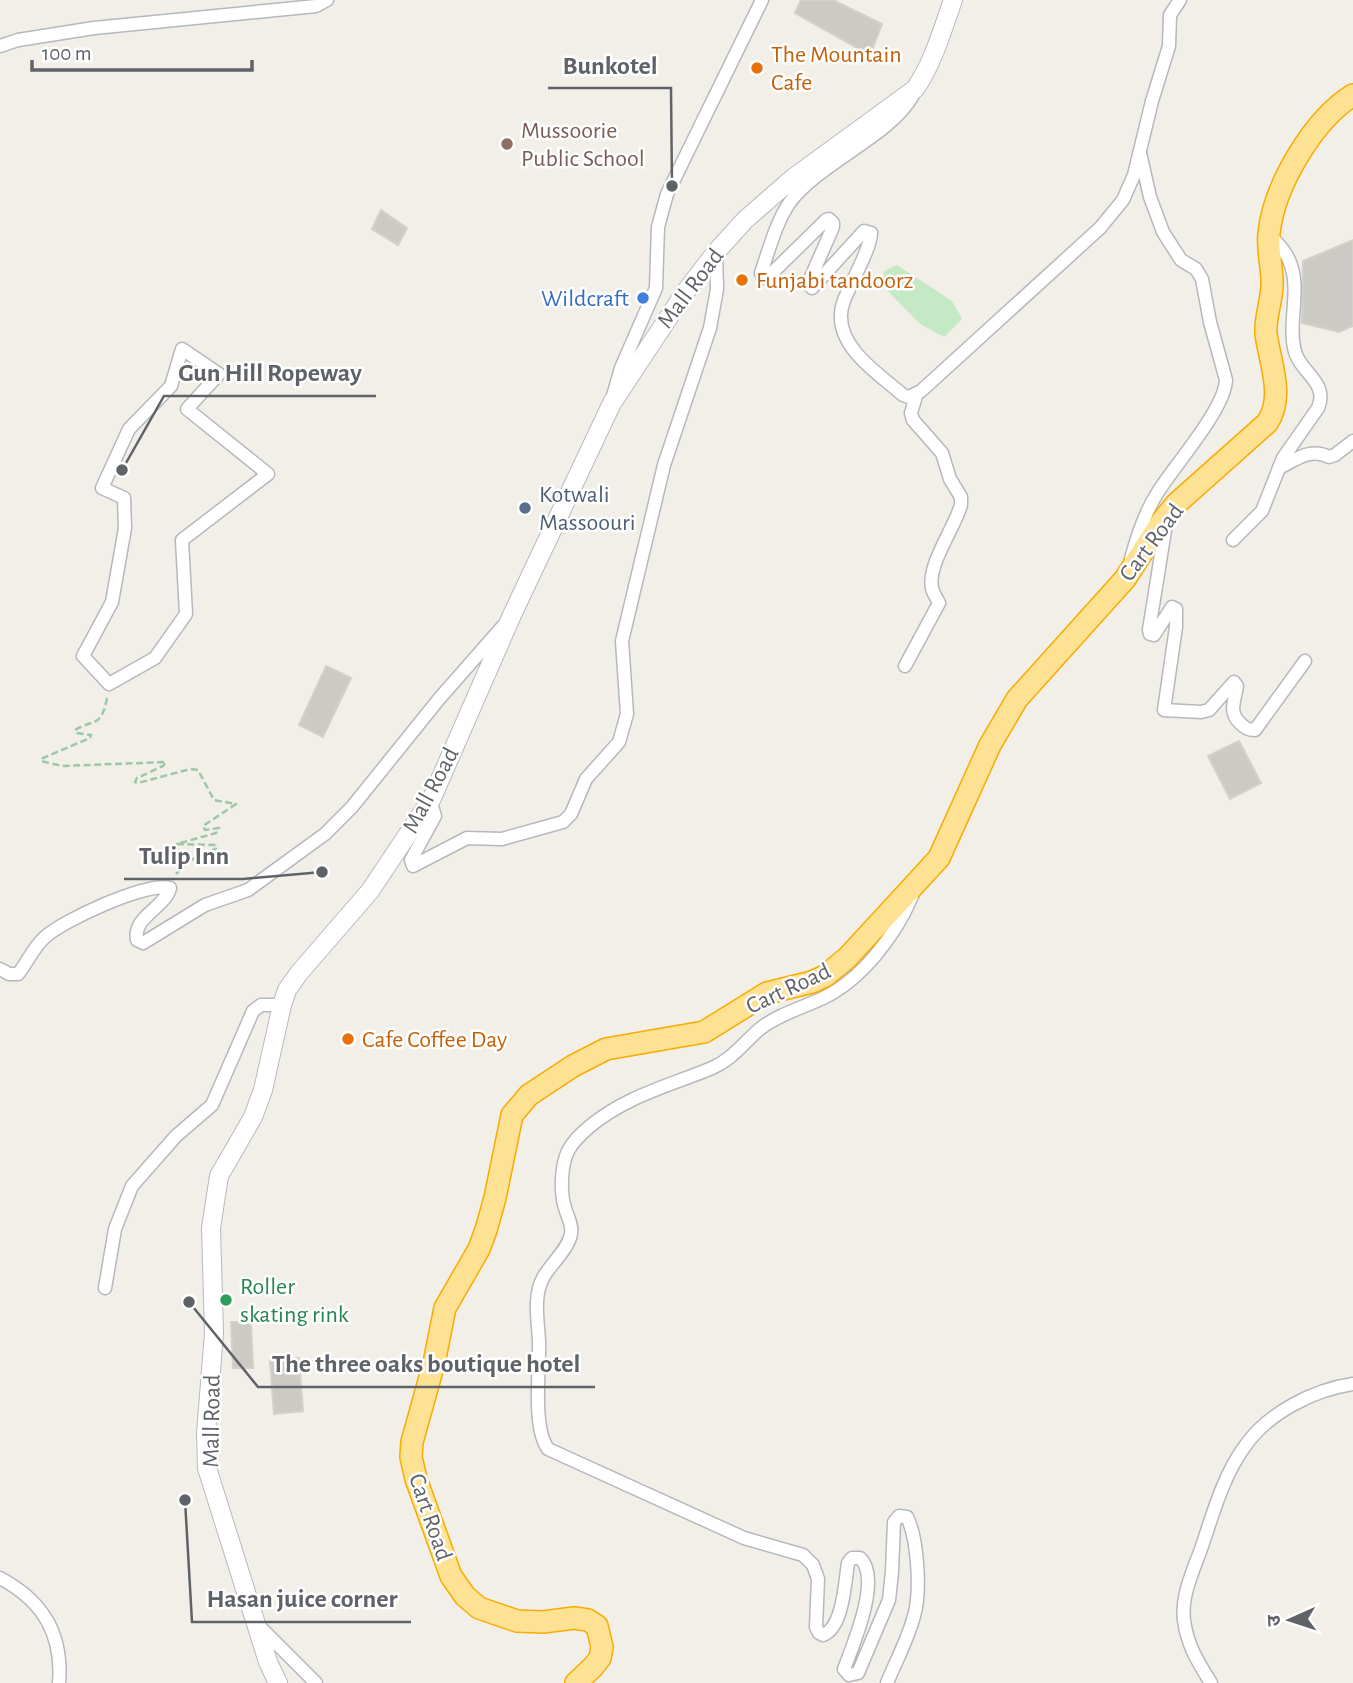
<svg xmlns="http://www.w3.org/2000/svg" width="1353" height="1683" font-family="'Alegreya Sans','Noto Sans Devanagari',sans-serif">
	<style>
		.green { fill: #c5e8c5 }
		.building { fill: #cccac5; stroke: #d6d1c6; stroke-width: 2 }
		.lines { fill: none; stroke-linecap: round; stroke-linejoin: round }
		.street-casing { stroke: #b5b8bc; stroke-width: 15 }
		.secondary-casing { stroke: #b6babf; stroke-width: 20 }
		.highway-casing { stroke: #f9ab00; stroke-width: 24 }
		.path { stroke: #9cc7a9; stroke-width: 2.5; stroke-dasharray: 7 3.5; stroke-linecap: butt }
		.street { stroke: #fff; stroke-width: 12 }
		.secondary { stroke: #fff; stroke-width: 18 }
		.highway { stroke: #fde293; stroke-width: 21 }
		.food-dot { fill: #e8710a; stroke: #fff; stroke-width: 2.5 }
		.education-dot { fill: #8d6e63; stroke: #fff; stroke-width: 2.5 }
		.shop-dot { fill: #3f7fe0; stroke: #fff; stroke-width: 2.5 }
		.service-dot { fill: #5c6f8a; stroke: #fff; stroke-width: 2.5 }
		.leisure-dot { fill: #2e9e5b; stroke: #fff; stroke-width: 2.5 }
		.labels { text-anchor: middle; stroke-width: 5; stroke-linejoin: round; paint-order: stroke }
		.food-label { font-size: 24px; fill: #c56008; stroke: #fff; text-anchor: start }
		.education-label { font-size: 24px; fill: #785e54; stroke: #fff; text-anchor: start }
		.street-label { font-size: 24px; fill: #5f6368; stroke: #fff }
		.shop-label { font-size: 24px; fill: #366cbe; stroke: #fff; text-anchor: end }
		.service-label { font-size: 24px; fill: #4e5e75; stroke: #fff; text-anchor: start }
		.leisure-label { font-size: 24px; fill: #27864d; stroke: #fff; text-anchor: start }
		.leader { fill: none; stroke: #5f6368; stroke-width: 2.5 }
		.callout-dot { fill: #5f6368; stroke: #fff; stroke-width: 2.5 }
		.callout-label { font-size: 26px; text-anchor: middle; font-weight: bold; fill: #5f6368; stroke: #fff; stroke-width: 5; stroke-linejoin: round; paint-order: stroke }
	</style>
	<rect width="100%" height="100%" fill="#f1efe8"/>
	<polygon class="green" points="897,265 952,301 962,319 944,337 920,324 882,285 884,271"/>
	<g class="building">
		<polygon points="801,0 833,0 882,24 870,55 795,13"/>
		<polygon points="381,210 407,228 398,245 372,229"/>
		<polygon points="1353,240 1353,326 1339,332 1302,323 1303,261"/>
		<polygon points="326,666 351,678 323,737 299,725"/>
		<polygon points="1239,741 1261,783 1230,799 1208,756"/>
		<polygon points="231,1322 251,1322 253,1368 233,1368"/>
		<polygon points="299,1358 303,1411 274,1414 270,1361"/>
	</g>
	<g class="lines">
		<g class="street-casing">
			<g id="street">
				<polyline points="0,46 18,40 94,28 316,6 327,0"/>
				<path d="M913,95C891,136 820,162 790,202C776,222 769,250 761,273L763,278L769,276L826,220L829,219L833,223V227L808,284L812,288L864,231L871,233C870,248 860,264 854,279C849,290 841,302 841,315C839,349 880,375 903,395L909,397L921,391L1100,228L1123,200L1134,175L1152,101L1169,46L1170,15L1180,0"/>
				<polygon points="182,349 219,374 187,409 268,474 182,540 186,614 155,658 109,684 83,656 112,602 125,528 124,498 102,488 129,429 171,386"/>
				<polyline points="613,396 621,368 656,288 658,227 667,194 762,0"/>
				<path d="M1279,468C1295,460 1311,447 1329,457L1335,455L1353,441"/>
				<path d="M1166,524L1149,630L1150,634L1154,635L1172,607L1176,609V627L1164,710L1201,712L1209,710L1234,682L1237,686C1235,700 1228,712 1240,723C1245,728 1248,730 1255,730L1305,661"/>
				<path d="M1233,540L1262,511L1283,458L1318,408C1329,383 1301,373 1295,352C1287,322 1302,289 1289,260C1285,250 1276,242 1269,234"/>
				<path d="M1131,559C1137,536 1145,512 1158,492C1174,466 1225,409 1226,380L1210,322L1202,279L1196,269L1181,260L1163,232L1150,197L1140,153"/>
				<path d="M905,666L939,603C937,598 933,594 932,588C927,565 955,527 961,505V497L950,479L942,453L913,420L911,413L916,396"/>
				<polyline points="430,800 435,816 411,860 413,866 467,838 502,839 563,822 571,814 586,779 619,742 627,714 622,641 664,465 710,328 717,289 716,252"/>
				<path d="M0,969L9,974H18C27,963 33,948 44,938C61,921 148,881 170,888C166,907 132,917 137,940L143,943L205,905L248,890L325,834L352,807L439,699L504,625"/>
				<polyline points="105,1288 115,1229 132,1186 176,1136 212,1105 253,1011 261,1005 282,1005"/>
				<path d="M0,1578C43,1601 63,1634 59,1683"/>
				<polyline points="258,1625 316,1683"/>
				<path d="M887,1683C896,1661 908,1639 914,1616C921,1593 918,1539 907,1517L899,1516L894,1522L892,1572L889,1600L858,1673L849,1675L844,1669C853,1645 882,1578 860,1558H852L848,1563C845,1582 843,1628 823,1635L819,1633L816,1627L818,1579L813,1565L803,1555L744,1538L548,1449C532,1427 540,1370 539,1341C538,1321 533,1296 543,1278C551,1263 568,1250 571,1234C573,1225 567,1216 565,1208C560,1193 561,1165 568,1151C573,1141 581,1134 589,1127C626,1096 669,1086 712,1068C733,1059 744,1042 761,1028C779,1014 802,1008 823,998C861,980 896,935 912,896"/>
				<path d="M1211,1683C1198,1662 1187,1645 1184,1620C1181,1596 1193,1571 1201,1549C1213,1514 1223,1476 1245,1446C1268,1413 1313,1390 1353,1384"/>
			</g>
		</g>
		<g class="secondary-casing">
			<path id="secondary" d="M278,1683L268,1662L207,1468L206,1433L214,1333L211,1228L219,1176L253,1117L263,1090L282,1005L287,990L299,973L370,891L432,798L512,615L612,403L686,291L716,252L745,220L793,178L915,89C933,63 942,31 953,0"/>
		</g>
		<g class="highway-casing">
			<path id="highway" d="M576,1683L593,1667L600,1658L602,1647L597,1626L588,1620L574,1618L543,1622L517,1621L479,1608L465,1596L451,1576L416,1479L411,1457L412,1442L434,1363L445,1308L479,1249L486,1230L495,1198L512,1115L529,1095L573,1066L606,1049L704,1032L767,993L812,982L825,976L847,958L939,858L990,745L1017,699L1125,579L1163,520L1176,504L1267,423C1285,397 1270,363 1266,334C1265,318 1271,303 1272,287C1273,269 1267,251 1269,233C1274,186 1313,120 1353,95"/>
		</g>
		<path class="path" d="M107,698C101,729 94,718 75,730L77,733L91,735L90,738L43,758L41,761L62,766L166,762L163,766L137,778L135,782L138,783L190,769L198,770L214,800L236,804L203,826L205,830L219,828L216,833L177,844L215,845L217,848L189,861L174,876"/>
		<use href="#street" class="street"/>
		<use href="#secondary" class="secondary"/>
		<use href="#highway" class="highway"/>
	</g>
	<g class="food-dot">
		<circle cx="757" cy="68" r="7"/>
		<circle cx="742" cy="280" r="7"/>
		<circle cx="348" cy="1039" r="7"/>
	</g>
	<circle class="education-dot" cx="507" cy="144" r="7"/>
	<circle class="shop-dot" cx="643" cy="298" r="7"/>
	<circle class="service-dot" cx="525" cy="508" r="7"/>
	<circle class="leisure-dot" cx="226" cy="1300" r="7"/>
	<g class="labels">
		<g class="food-label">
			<text x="771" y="62">The Mountain<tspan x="771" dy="28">Cafe</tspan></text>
			<text x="756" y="288">Funjabi tandoorz</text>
			<text x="362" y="1047">Cafe Coffee Day</text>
		</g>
		<g class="education-label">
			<text x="521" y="138">Mussoorie<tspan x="521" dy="28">Public School</tspan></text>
		</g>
		<g class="street-label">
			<text transform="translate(690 288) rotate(-53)" y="8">Mall Road</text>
			<text transform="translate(1151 542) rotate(-53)" y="8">Cart Road</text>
			<text transform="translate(430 790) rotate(-62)" y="8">Mall Road</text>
			<text transform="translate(788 988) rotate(-25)" y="8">Cart Road</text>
			<text transform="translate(211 1421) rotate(-89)" y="8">Mall Road</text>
			<text transform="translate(431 1517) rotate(71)" y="8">Cart Road</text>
		</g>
		<g class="shop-label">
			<text x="629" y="306">Wildcraft</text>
		</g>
		<g class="service-label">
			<text x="539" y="502">Kotwali<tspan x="539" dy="28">Massoouri</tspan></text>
		</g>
		<g class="leisure-label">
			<text x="240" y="1294">Roller<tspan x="240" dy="28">skating rink</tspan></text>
		</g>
	</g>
	<path class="leader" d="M672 186L671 88H548M122 470L164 396H376M322 872L243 879H124M189 1302L258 1387H595M185 1500L192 1622H411"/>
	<g class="callout-dot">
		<circle cx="672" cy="186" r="7"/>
		<circle cx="122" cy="470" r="7"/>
		<circle cx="322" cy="872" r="7"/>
		<circle cx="189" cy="1302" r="7"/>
		<circle cx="185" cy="1500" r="7"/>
	</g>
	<g class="callout-label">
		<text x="610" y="74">Bunkotel</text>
		<text x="270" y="381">Gun Hill Ropeway</text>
		<text x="184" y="864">Tulip Inn</text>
		<text x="426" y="1372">The three oaks boutique hotel</text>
		<text x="302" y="1607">Hasan juice corner</text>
	</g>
	<g transform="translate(1290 1620) rotate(267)" stroke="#ffffff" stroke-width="5" paint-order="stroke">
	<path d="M0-5L12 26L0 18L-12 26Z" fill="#5f6368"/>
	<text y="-10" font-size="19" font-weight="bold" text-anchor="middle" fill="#5f6368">उ</text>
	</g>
	<path d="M32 60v10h220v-10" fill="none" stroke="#5f6368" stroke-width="3.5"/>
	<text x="42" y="60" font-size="21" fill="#5f6368" stroke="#ffffff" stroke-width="5" paint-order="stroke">100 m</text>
</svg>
